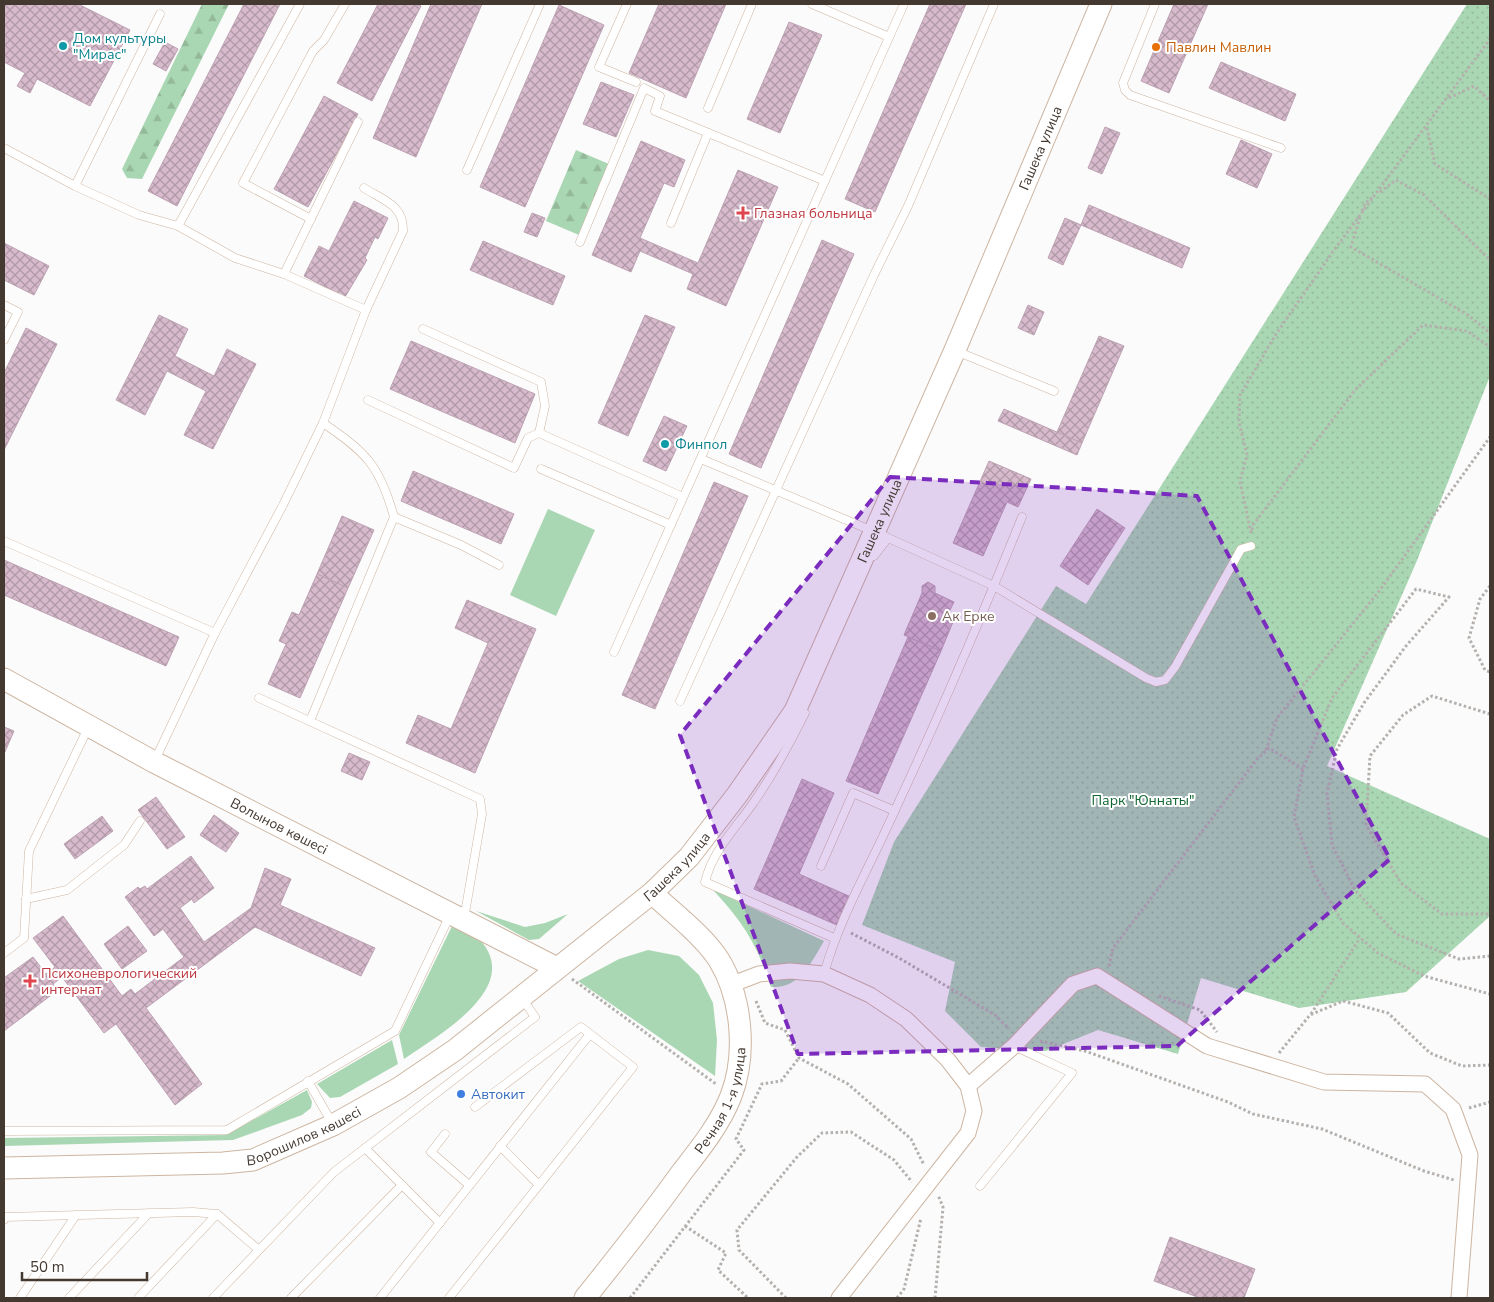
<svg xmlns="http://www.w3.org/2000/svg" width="1494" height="1302" font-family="'Nunito Sans',sans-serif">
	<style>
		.grass { fill: #aad7b3 }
		.forest { fill: url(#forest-firs) }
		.park { fill: url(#park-dots) }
		.building { fill: url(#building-cross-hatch); stroke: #bda2b3 }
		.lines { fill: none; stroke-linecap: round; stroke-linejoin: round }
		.lane-casing { stroke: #cdb5a1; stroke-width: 9 }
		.street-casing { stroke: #cdb5a1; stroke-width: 17 }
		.secondary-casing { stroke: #cdb5a1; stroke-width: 23 }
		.path { stroke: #b4b0ad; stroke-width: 3; stroke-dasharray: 2.5 2.5; stroke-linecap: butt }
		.lane { stroke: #fff; stroke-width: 8 }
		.street { stroke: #fff; stroke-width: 15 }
		.secondary { stroke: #fff; stroke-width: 21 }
		.marked { fill: #7b2cbf; fill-opacity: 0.2; stroke: #7b2cbf; stroke-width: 4; stroke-dasharray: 10 6; stroke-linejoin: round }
		.culture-dot { fill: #0f9aa8; stroke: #fff; stroke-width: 2 }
		.food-dot { fill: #e8710a; stroke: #fff; stroke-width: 2 }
		.health-dot { fill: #e0444e; stroke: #fff; stroke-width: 2 }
		.education-dot { fill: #8d6e63; stroke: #fff; stroke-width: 2 }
		.shop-dot { fill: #3f7fe0; stroke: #fff; stroke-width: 2 }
		.labels { text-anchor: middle; stroke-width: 4; stroke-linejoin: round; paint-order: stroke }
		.culture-label { font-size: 14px; fill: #0d838f; stroke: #fff; text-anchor: start }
		.food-label { font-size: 14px; fill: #c56008; stroke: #fff; text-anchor: start }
		.street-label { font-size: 14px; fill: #433931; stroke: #fff }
		.health-label { font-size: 14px; fill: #be3a42; stroke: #fff; text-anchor: start }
		.education-label { font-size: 14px; fill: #785e54; stroke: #fff; text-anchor: start }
		.park-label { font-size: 14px; fill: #126733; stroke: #fff }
		.shop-label { font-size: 14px; fill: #366cbe; stroke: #fff; text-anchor: start }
	</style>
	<defs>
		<pattern id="forest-firs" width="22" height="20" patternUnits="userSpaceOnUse" patternTransform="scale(1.25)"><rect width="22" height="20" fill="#aad7b3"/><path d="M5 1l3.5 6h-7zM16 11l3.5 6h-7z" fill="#94b99a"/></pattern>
		<pattern id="park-dots" width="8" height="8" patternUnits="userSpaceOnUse" patternTransform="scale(1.25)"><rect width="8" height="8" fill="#aad7b3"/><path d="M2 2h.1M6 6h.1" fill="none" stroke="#94b99a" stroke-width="1.8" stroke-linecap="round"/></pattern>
		<pattern id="building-cross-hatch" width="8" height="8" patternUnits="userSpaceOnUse" patternTransform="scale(1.25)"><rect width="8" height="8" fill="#d7bbcc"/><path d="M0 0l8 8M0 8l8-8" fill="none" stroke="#b099a6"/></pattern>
	</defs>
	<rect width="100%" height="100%" fill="#fbfbfb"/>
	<g class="grass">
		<polygon points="548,509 595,530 556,616 510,595"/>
		<path d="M712,889L824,941C811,963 799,989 771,987C757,944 743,922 712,889Z"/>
		<polygon points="476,911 525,927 545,923 568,914 539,939 529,940"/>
		<path d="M454,922C462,928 474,933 480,940C524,988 437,1036 404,1059L399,1035Z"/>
		<polygon points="648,950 679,956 699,975 713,1003 717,1040 715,1076 578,981 619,959"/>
		<polygon points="392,1040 398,1064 340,1097 330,1098 317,1084"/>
		<polygon points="307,1090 312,1102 311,1108 302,1115 233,1140 4,1146 4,1138 226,1135"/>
	</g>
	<g class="forest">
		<polygon points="202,4 229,4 142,179 127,178 122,169"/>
		<polygon points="576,150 609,164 579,235 546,221"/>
	</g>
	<polygon class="park" points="1467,4 1490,4 1490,376 1416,563 1327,766 1490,839 1490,916 1406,992 1299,1008 1201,978 1178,1054 1098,1030 1046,1051 981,1047 945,1011 955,962 862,925 894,842 1056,586 1086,604"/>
	<g class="building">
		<polygon points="4,4 78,4 130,30 90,106 37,79 30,93 17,86 25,73 4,62"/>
		<polygon points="244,4 280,4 177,206 148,191"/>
		<polygon points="378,4 416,4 421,6 372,101 337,83"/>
		<polygon points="431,4 482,4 416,157 373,138"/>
		<polygon points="659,4 726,4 686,98 629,73"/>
		<polygon points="930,4 966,4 875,212 845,199"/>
		<polygon points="1174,4 1208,4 1169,93 1141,81"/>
		<polygon points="559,5 604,25 525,207 480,187"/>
		<polygon points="789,22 822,35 780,133 747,119"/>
		<polygon points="165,42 178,49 166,71 153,64"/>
		<polygon points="1221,62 1296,94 1285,121 1209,88"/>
		<polygon points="601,82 634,95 616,137 583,124"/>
		<polygon points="324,96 358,114 308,207 274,189"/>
		<polygon points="1105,127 1120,133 1102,174 1088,168"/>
		<polygon points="1241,140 1272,154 1257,188 1226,174"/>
		<polygon points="641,141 685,160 674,187 664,183 640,238 698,263 738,170 778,187 726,306 687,289 693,274 640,251 631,272 592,255"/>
		<polygon points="354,201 388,218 378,239 375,237 365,258 367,260 345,297 304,276 319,246 329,251"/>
		<polygon points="1089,205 1190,248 1182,268 1081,225"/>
		<polygon points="532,213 545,218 537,237 524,232"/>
		<polygon points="1065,218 1081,225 1063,265 1048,258"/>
		<polygon points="822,240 854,254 761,468 729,454"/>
		<polygon points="483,241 565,276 553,305 470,270"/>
		<polygon points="4,243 49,266 34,295 4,280"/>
		<polygon points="1028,305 1044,312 1034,335 1018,328"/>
		<polygon points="159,315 188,329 175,356 214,376 227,349 256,364 213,449 184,435 206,391 167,371 145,415 116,400"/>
		<polygon points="645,315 675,327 628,436 598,423"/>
		<polygon points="26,328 57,344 4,450 4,373"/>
		<polygon points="1099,336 1124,346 1082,443 1057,432"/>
		<polygon points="411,341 535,394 515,443 390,389"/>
		<polygon points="1004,409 1082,443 1077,455 998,421"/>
		<polygon points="664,416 687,426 666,471 643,461"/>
		<polygon points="989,461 1031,479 1018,507 1007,502 983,556 953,543"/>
		<polygon points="413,471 514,514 501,544 401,501"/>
		<polygon points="714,482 748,496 655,709 622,695"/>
		<polygon points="1097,509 1125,528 1088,585 1060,566"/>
		<polygon points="342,516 374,530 348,588 317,574"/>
		<polygon points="4,560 179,637 166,666 4,595"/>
		<polygon points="317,574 348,588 300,698 268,684 286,644 279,641 292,612 299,615"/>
		<polygon points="928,582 935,586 935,593 954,602 948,614 955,617 941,651 904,635 922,593 922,586"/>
		<polygon points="467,600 536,629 475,773 406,743 418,715 451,729 488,643 455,628"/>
		<polygon points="908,637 941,651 878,794 846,781"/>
		<polygon points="4,727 14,731 4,754"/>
		<polygon points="349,753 370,762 362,780 341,771"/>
		<polygon points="802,779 834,793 799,874 851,897 839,926 754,889"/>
		<polygon points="156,797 185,837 167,849 138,810"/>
		<polygon points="214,815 239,833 226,852 200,835"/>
		<polygon points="102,816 113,831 75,859 64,844"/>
		<polygon points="191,856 214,888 194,903 192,899 180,908 204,942 251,908 265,868 291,879 280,905 375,948 361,976 255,927 146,1008 202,1084 175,1105 116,1024 104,1033 62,977 53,984 58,990 4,1031 4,978 33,957 46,974 55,967 33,938 63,916 122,996 131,989 135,994 184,957 163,929 154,936 125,897 138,887 140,889 145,886 147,889"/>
		<polygon points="128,926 147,951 122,969 104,944"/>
		<polygon points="1170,1237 1255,1269 1244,1298 1200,1298 1154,1281"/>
	</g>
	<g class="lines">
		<g class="lane-casing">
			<g id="lane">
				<polyline points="627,4 599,67 636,82"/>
				<polyline points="812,4 889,37"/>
				<polyline points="1155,4 1123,83 1125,90 1130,95 1281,148"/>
				<polyline points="708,108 752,4"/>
				<polyline points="4,148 75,186 139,215 178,226 235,258 284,274 358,122"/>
				<polyline points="467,170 540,4"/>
				<polyline points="75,186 160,14"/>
				<polyline points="311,219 243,183 313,51 324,40 345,4"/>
				<polyline points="671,223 708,133"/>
				<polyline points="178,226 300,4"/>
				<polyline points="580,242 644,88 660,96 655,111 825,181"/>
				<polyline points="284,274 366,310"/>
				<polyline points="4,305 18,312 4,340"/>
				<polyline points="423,329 541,382 545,406 539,433"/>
				<polyline points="956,351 1054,391"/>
				<polyline points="368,400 514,468 528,438 539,433 683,497"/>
				<polyline points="701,459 875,532 994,586 1146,678 1156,682 1165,680 1175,667 1241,549 1251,546"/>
				<polyline points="541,469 671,525"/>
				<polyline points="394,517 461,545 499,565"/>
				<polyline points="4,541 215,633 155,760"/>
				<polyline points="874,556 888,538"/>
				<path d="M215,633L283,505L323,423L366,310L403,231C404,205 383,200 364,188"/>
				<polyline points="614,652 904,4"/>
				<polyline points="259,698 480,799 482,814 464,919"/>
				<polyline points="680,701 874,275 908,206 994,4"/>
				<path d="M805,713C789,745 772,777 751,806C734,830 712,852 705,882L834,938"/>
				<path d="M310,721L394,517C380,466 366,452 323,423"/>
				<polyline points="821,866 853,793 895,811"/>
				<polyline points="26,899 67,890 124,845 140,821"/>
				<polyline points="4,953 24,938 29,851 88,728"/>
				<path d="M824,974C840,916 871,865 895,810C940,714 982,616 1022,517"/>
				<polyline points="308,1081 332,1123"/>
				<polyline points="4,1131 227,1130 395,1031 450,915"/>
				<polyline points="445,1134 431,1152 469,1185"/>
				<polyline points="500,1146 539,1185"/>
				<polyline points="365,1148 440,1223"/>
				<polyline points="980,1186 1072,1073 1014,1046"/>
				<polyline points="4,1220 5,1217 193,1212 217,1214 259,1250"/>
				<polyline points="20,1298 76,1215"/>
				<polyline points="69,1298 149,1213"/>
				<polyline points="138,1298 217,1214"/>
				<polyline points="213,1298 334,1172 535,1017 522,998"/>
				<polyline points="291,1298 402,1185"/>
				<polyline points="380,1298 590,1034"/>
				<polyline points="449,1298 633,1067 581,1027 475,1107"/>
			</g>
		</g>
		<g class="street-casing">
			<g id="street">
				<polyline points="730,985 759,974 790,971 824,974 870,995 906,1019 948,1060 968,1086 974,1111 968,1133 839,1298"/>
				<polyline points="968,1086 1014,1046 1073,984 1097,976 1207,1046 1324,1082 1425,1084 1453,1109 1470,1155 1459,1298"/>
			</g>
		</g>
		<g class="secondary-casing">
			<g id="secondary">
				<path id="s1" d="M4,679L154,762L557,968"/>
				<path id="s2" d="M4,1168L223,1163L253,1160L333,1125L399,1088L455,1050L652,893L689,857L737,795L795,711L955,350L1101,4"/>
				<path id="s3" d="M585,1298C618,1257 651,1215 682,1172C700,1149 720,1124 731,1096C747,1054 742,998 719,960C704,936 672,912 652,893"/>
			</g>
		</g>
		<g class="path">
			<polyline points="1449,98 1474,86 1490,101"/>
			<polyline points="1427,128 1435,164 1490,199"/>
			<polyline points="1380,192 1396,180 1424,195 1490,260"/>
			<polyline points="1362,211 1365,203 1373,197"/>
			<polyline points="1360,217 1351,247 1468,315 1490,333"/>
			<polyline points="1252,530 1253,525 1355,390 1423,325 1467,331 1490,347"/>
			<polyline points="1251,533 1240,481 1247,455 1239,422 1240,395 1276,334 1332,253 1490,39"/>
			<polyline points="1490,586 1480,599 1469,638 1485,670 1490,672"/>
			<polyline points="1490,714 1432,696 1403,715 1370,756 1366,825 1401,883 1442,914 1490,914"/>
			<polyline points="1266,750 1277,718 1380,590 1490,437"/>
			<polyline points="851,933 899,958 995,1015 1009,1029"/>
			<polyline points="1490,956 1459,959 1396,934 1355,890 1332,845 1327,793 1337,749 1364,703 1406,646 1449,597 1416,589 1332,698 1303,769 1294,817 1315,876 1343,923 1378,953 1424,976 1490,994"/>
			<polyline points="1109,966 1113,948 1258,758 1269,748 1303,769"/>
			<polyline points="572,979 716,1084"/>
			<polyline points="1159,996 1200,1010 1217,1032"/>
			<polyline points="756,1001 765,1023 785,1030 799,1058 848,1084 911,1139 924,1165"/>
			<polyline points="1311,1014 1360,938"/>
			<polyline points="1040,1041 1085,1051 1228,1102 1253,1114 1322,1129 1424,1171 1454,1180"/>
			<polyline points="1279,1053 1310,1015 1343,1001 1388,1013 1430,1053 1462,1066 1490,1065"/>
			<polyline points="1469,1108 1490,1102"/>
			<polyline points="685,1226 726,1253 718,1270 748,1298"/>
			<polyline points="630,1298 744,1150 736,1139 762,1084 781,1081 799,1058"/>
			<polyline points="786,1298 739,1250 737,1230 797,1157 822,1133 851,1132 894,1160 912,1182"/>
			<polyline points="897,1298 904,1289 921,1218"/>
			<polyline points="935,1298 943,1207 938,1195"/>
		</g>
		<use href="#lane" class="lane"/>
		<use href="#street" class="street"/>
		<use href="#secondary" class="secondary"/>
	</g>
	<path class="marked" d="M890,477L1197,496L1390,859L1177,1046L798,1054L680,735Z"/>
	<g class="culture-dot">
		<circle cx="63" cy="46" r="5"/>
		<circle cx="665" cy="444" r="5"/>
	</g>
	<circle class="food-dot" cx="1156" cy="47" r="5"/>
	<g class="health-dot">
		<path d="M740.5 205.5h5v5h5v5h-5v5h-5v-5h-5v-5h5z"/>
		<path d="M27.5 973.5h5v5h5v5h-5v5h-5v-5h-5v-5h5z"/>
	</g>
	<circle class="education-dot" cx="932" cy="616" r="5"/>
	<circle class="shop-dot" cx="461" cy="1094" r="5"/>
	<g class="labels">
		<g class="culture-label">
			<text x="73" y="43">Дом культуры<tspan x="73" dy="16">"Мирас"</tspan></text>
			<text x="675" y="449">Финпол</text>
		</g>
		<g class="food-label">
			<text x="1166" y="52">Павлин Мавлин</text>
		</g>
		<g class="street-label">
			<text dy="5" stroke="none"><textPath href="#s2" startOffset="1578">Гашека улица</textPath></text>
			<text dy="5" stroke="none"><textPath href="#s2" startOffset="1172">Гашека улица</textPath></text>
			<text dy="5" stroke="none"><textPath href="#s1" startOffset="312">Волынов көшесі</textPath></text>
			<text dy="5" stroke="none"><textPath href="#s2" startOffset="768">Гашека улица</textPath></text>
			<text dy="5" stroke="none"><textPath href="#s3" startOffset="242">Речная 1-я улица</textPath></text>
			<text dy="5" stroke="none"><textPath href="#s2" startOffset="305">Ворошилов көшесі</textPath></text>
		</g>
		<g class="health-label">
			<text x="754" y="218">Глазная больница</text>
			<text x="41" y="978">Психоневрологический<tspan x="41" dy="16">интернат</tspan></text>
		</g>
		<g class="education-label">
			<text x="942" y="621">Ак Ерке</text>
		</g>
		<g class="park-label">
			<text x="1143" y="805">Парк "Юннаты"</text>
		</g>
		<g class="shop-label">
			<text x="471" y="1099">Автокит</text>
		</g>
	</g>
	<rect width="1494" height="1302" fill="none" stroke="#433931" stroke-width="10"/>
	<path d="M22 1272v8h125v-8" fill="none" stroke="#433931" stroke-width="2.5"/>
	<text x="30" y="1272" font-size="15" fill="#433931" stroke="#ffffff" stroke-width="4" paint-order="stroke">50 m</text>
</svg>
